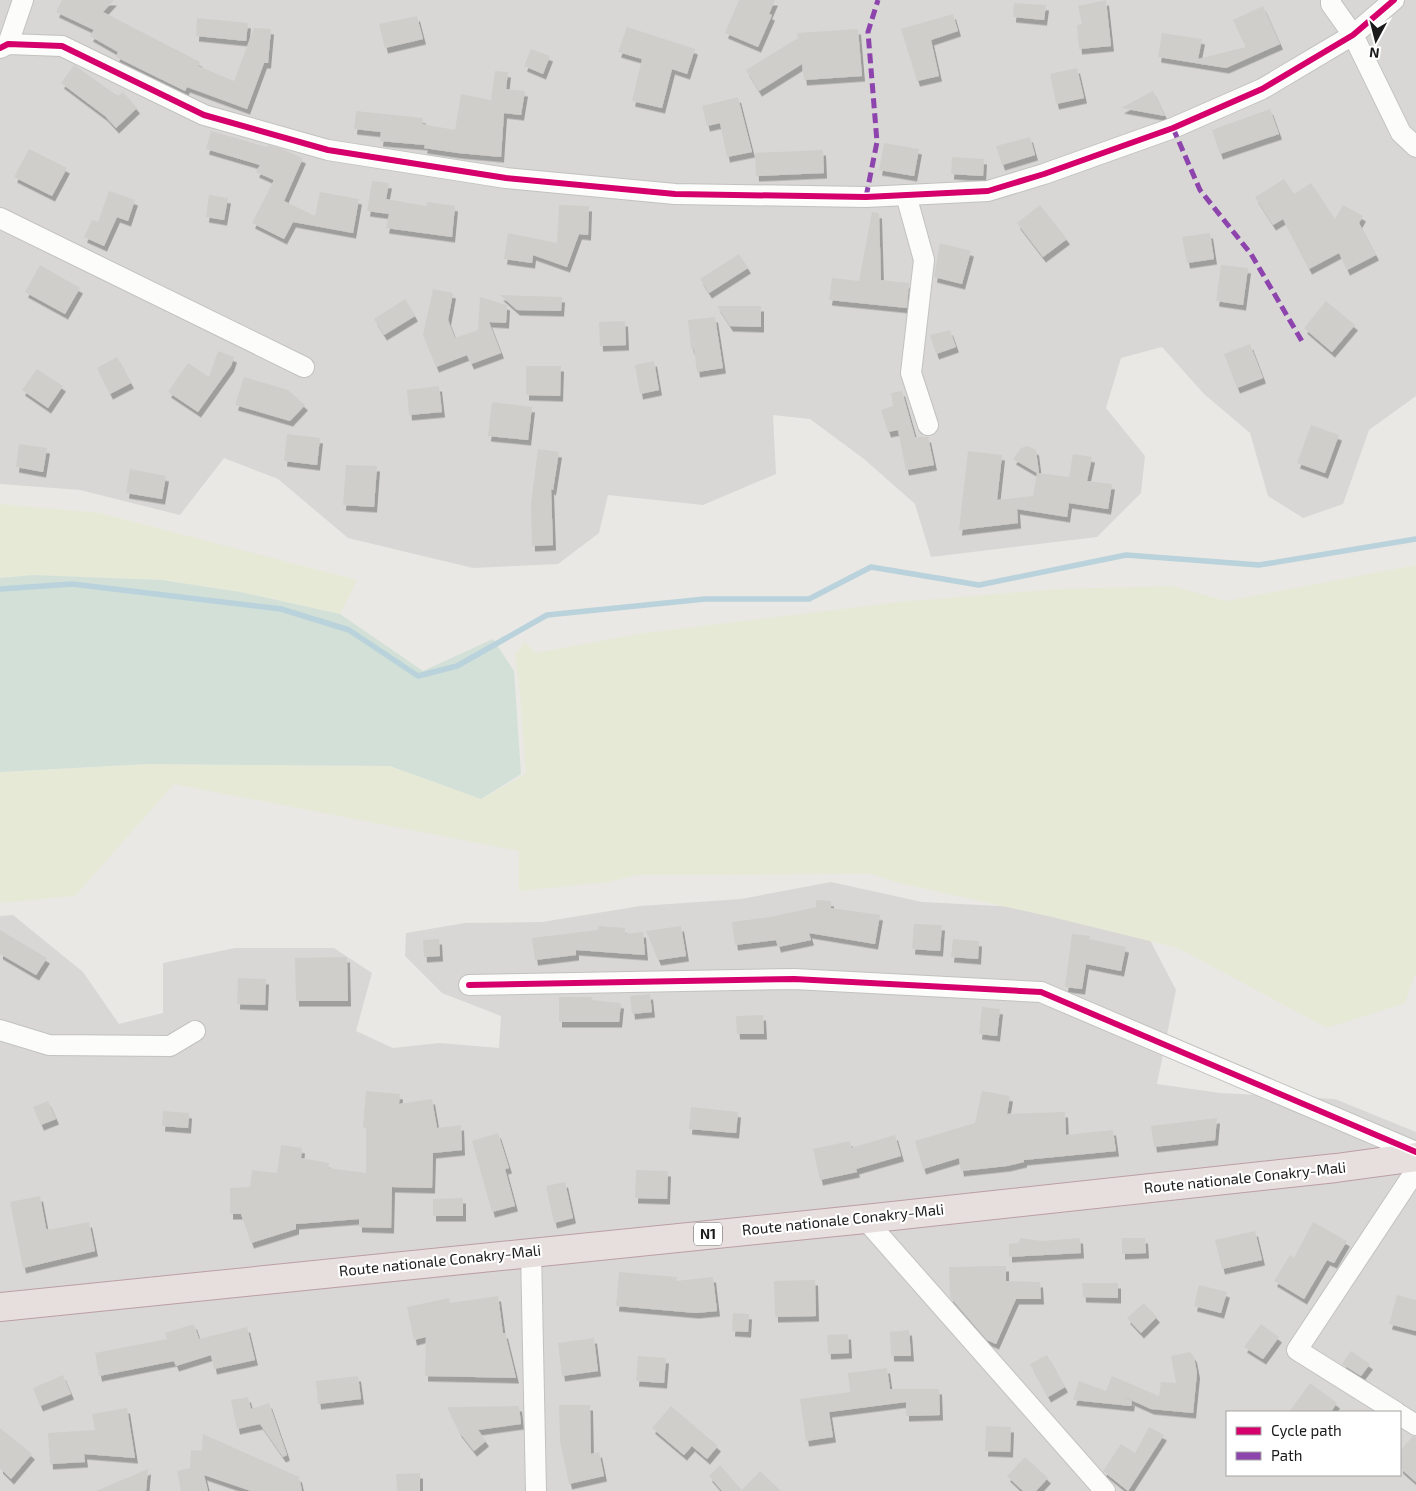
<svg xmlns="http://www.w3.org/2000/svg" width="1416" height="1491" font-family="'Exo 2',sans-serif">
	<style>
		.residential { fill: #d8d7d5; fill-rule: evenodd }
		.farmland { fill: #e7e9d7 }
		.wetland { fill: #d2e0d8 }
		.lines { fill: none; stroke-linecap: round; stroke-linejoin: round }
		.stream { stroke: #b9d2db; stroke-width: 5.5 }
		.building { fill: #d0cecb; filter: url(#shadow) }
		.minor-casing { stroke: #c2c2c0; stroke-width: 22 }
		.highway-casing { stroke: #bc9ea5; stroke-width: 30 }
		.minor { stroke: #fcfcfb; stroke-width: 20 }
		.highway { stroke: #e7dede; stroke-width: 28 }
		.quiet { stroke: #8e44ad; stroke-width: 5; stroke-dasharray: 10 5; stroke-linecap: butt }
		.cycleway-casing { stroke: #fff; stroke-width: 9 }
		.cycleway { stroke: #d6006c; stroke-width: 6 }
		.labels { text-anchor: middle; stroke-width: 4.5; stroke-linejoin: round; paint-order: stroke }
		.shield { fill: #fff; stroke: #5f5f5f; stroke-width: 1 }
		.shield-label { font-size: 14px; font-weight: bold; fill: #1b1b1b }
		.street-label { font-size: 15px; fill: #1b1b1b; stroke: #fff }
	</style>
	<defs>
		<filter id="shadow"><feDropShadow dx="3" dy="5.5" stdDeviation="0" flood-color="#0004"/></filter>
	</defs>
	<rect width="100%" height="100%" fill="#e9e8e4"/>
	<g class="residential">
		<polygon points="0,0 1416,0 1416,396 1369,430 1343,504 1303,518 1268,496 1250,433 1204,394 1162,347 1121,358 1106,408 1145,456 1141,493 1097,537 931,557 915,504 864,459 810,419 773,415 776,474 703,505 608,495 599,533 558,564 473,568 348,538 278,479 224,458 180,515 80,490 0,484"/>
		<path d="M831,882L922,902L1097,911L1139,919L1176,990L1157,1084L1220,1093L1335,1099L1416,1132V1491H0V916L13,915L83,972L119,1024L163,1013V963L235,948H334L372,973L356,1031L393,1048L439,1043L499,1048L501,1016L442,993L405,956L406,933L465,923L542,922L640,906L741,899ZM1227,1412H1400V1475H1227Z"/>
	</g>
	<g class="farmland">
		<polygon points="0,504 100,513 357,580 340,614 240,592 162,580 33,575 0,578"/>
		<polygon points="1416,565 1416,975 1414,976 1405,1003 1327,1028 1178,948 1052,917 899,883 872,874 637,875 609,882 519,891 519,851 174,784 75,896 0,903 0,772 148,764 390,766 481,799 526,774 520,694 515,655 525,642 535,653 644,633 899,602 1058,589 1172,586 1226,601"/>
	</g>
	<polygon class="wetland" points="33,575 162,580 240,592 340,614 423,671 493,639 514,671 521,774 481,799 390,766 148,764 0,772 0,578"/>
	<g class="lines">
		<polyline class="stream" points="0,589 72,584 281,609 349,630 418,676 457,666 547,615 705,599 809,599 871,567 979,585 1126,555 1259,565 1416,539"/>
	</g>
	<g class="building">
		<polygon points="62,0 114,0 103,12 200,62 198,66 234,81 254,28 271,29 268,63 264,63 247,109 187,87 185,91 116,57 118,52 90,36 94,30 56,12"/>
		<polygon points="739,0 775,0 769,14 772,15 758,47 725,33"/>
		<polygon points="1106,0 1111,46 1079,49 1077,25 1082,24 1078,6"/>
		<polygon points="1014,3 1046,5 1044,20 1013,17"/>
		<polygon points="1263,6 1280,44 1226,68 1158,57 1162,33 1202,39 1198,59 1246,47 1233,20"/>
		<polygon points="953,14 958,31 931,40 939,76 917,81 901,29"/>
		<polygon points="417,16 423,39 385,48 379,24"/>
		<polygon points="197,18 248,23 246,41 196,36"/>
		<polygon points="627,27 695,49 687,74 672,69 662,108 632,101 642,59 618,52"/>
		<polygon points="858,29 862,76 804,80 802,64 759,91 746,70 798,38 797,33"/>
		<polygon points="531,49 550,56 543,74 524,66"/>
		<polygon points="74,65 118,96 123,92 137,108 116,128 105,116 61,83"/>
		<polygon points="1077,68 1084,98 1056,104 1050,74"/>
		<polygon points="495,71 508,72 506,89 525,91 521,115 504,113 501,157 458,153 424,148 425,145 380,141 381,132 354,129 356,111 423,118 422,124 455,130 461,94 491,100"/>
		<polygon points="1153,91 1165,116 1121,108"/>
		<polygon points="738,97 752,152 727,157 720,123 707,126 702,106"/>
		<polygon points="1270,109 1279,134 1220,154 1212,130"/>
		<polygon points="211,131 267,147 268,145 282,149 303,158 284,201 315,216 320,192 359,199 353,233 293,222 284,239 252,223 274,180 256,172 260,165 206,149"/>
		<polygon points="1030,137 1035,155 1002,165 996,146"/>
		<polygon points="884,143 919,149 914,176 879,170"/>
		<polygon points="29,149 67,168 52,196 14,177"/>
		<polygon points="823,150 824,173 756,176 755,153"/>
		<polygon points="952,157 984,159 983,176 951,174"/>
		<polygon points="1284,179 1294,194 1311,183 1335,219 1343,205 1363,216 1359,223 1376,255 1347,270 1339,253 1309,269 1283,219 1273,225 1255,197"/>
		<polygon points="372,181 389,183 386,199 426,206 427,202 455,206 452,237 386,228 389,214 367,211"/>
		<polygon points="109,191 135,200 128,221 117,217 104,246 84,237 92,220 98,222"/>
		<polygon points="209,195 228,198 224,220 206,217"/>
		<polygon points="559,205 589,206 588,235 579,234 567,267 533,255 532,263 504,259 508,233 557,243"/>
		<polygon points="1040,205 1067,239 1043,257 1017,223"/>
		<polygon points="872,212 879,213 881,280 909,283 907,308 829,300 832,278 859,281"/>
		<polygon points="1210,233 1214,259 1187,263 1182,237"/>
		<polygon points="940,243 971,251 962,284 934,277"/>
		<polygon points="739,254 748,268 709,293 700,279"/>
		<polygon points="40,265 80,288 65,314 25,292"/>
		<polygon points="1221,265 1248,268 1243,305 1216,301"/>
		<polygon points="433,289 453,293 448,320 455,338 478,330 480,297 507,305 506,323 489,322 501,353 471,364 467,355 436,367 423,335"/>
		<polygon points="500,295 562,297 561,311 517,310"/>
		<polygon points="405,299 415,316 384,335 374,319"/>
		<polygon points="1326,301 1355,325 1332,352 1304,328"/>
		<polygon points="717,306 761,306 761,327 730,326"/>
		<polygon points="715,317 723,368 697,372 694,349 691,349 688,320"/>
		<polygon points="625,321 626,345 600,346 599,322"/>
		<polygon points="950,330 956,347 936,354 930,335"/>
		<polygon points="1250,344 1263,378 1237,388 1224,354"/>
		<polygon points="218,351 234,357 231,366 198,412 168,392 188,363 209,377"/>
		<polygon points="117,357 131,383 110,394 97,368"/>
		<polygon points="654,361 659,390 640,394 635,365"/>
		<polygon points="526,366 561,366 560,396 526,395"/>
		<polygon points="37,369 63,386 48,408 22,390"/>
		<polygon points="244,377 288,390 305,405 290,421 235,405"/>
		<polygon points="439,386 442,412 409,415 407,390"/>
		<polygon points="902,391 915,437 928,437 934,465 906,470 898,430 888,432 881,410 893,406 891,393"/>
		<polygon points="492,402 532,407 528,440 488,436"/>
		<polygon points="1311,425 1339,435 1325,473 1297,463"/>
		<polygon points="287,434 320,438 317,465 284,461"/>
		<polygon points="19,444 47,448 43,472 16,467"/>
		<polygon points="1028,446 1036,450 1039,473 1069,477 1073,454 1092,457 1087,481 1112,484 1108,509 1069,503 1067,517 1017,509 1018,523 959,530 968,451 1002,455 997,500 1033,496 1037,473 1013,459 1021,448"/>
		<polygon points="538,449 559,452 553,490 551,489 553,545 532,546 531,504"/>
		<polygon points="346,465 377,466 374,507 343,505"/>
		<polygon points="130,469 166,476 162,499 126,493"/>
		<polygon points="816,900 831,901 831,908 880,915 875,944 809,933 811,940 778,947 776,940 735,945 732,922 770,917 816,907"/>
		<polygon points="914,924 942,925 940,951 912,949"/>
		<polygon points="598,926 625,928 625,934 643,932 645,955 576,950 576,955 535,960 532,938 598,930"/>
		<polygon points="681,926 686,956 658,960 646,931"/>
		<polygon points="0,930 47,958 36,975 0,954"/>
		<polygon points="1072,934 1090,936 1089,939 1126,947 1121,971 1086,964 1082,989 1065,987"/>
		<polygon points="439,939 440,956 424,957 423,940"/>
		<polygon points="953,939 979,941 978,959 951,957"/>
		<polygon points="347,957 348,1001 296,1001 295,958"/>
		<polygon points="238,978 266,979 265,1005 237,1004"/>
		<polygon points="650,994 652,1012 632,1014 630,996"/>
		<polygon points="559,997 592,997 592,1000 621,1003 619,1022 559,1022"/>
		<polygon points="982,1007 1000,1009 997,1036 979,1034"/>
		<polygon points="763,1015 764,1034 737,1034 736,1016"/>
		<polygon points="366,1091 400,1094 399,1104 432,1099 437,1128 461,1125 462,1150 433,1153 432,1188 392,1187 391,1228 359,1227 359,1219 296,1224 296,1229 251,1243 241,1214 230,1214 230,1188 250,1187 252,1170 277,1173 281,1145 302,1148 301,1158 329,1163 328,1168 366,1173 366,1128 363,1127"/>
		<polygon points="982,1091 1010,1096 1007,1114 1065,1112 1066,1135 1113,1130 1116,1151 1024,1160 1024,1162 1007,1166 961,1171 959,1158 923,1169 915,1141 975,1123"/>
		<polygon points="48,1101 56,1119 41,1125 33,1107"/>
		<polygon points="691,1107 738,1112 736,1133 689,1129"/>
		<polygon points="163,1111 189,1113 188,1128 162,1126"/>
		<polygon points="1217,1118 1215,1140 1154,1147 1151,1126"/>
		<polygon points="498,1133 509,1168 505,1169 515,1206 492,1212 472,1141"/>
		<polygon points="895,1135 901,1156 856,1169 857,1172 820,1180 813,1149 850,1141 851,1148"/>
		<polygon points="636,1170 668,1171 667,1199 635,1198"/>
		<polygon points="565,1182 573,1218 554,1223 546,1186"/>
		<polygon points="40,1196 46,1228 48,1230 89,1222 95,1251 23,1268 10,1202"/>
		<polygon points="463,1198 463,1216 433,1216 433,1199"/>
		<polygon points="1313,1222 1347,1241 1334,1263 1327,1260 1304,1299 1274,1281 1290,1255 1294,1258"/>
		<polygon points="1255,1231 1262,1260 1222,1269 1215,1240"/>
		<polygon points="1020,1238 1042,1241 1080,1238 1081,1253 1009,1257 1009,1244 1019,1243"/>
		<polygon points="1122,1238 1145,1238 1146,1253 1122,1254"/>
		<polygon points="994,1266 1006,1266 1006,1281 1040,1282 1041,1299 1016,1299 996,1344 987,1340 950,1297 949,1267"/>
		<polygon points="619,1272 677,1277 676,1281 713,1277 717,1311 696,1313 616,1306"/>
		<polygon points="815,1280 816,1316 775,1317 774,1281"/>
		<polygon points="1082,1283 1118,1283 1118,1298 1083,1297"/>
		<polygon points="1199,1285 1227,1292 1221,1313 1194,1306"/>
		<polygon points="1397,1295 1416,1300 1416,1331 1389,1324"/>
		<polygon points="498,1296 503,1333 505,1333 516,1378 425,1376 426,1337 414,1340 407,1307 449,1298 450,1303"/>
		<polygon points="1144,1303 1157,1317 1141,1333 1127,1318"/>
		<polygon points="733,1313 749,1314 748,1332 732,1331"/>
		<polygon points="194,1324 199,1339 247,1327 255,1360 214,1369 211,1355 176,1366 174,1361 99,1376 95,1353 167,1339 165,1333"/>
		<polygon points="1261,1324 1279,1337 1263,1359 1244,1347"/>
		<polygon points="909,1330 911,1356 891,1356 890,1332"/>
		<polygon points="848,1334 849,1353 828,1354 827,1335"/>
		<polygon points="594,1338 598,1371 562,1376 558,1343"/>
		<polygon points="1351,1351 1370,1364 1361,1376 1342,1364"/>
		<polygon points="1190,1352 1194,1357 1197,1373 1193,1413 1151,1409 1122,1396 1132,1401 1131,1406 1073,1400 1079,1381 1106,1391 1112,1376 1159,1396 1161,1382 1176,1383 1171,1356"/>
		<polygon points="1047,1355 1065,1387 1048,1397 1030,1364"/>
		<polygon points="638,1356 666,1358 664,1383 636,1381"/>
		<polygon points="887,1368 890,1389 939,1389 940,1415 906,1416 906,1402 829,1412 833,1437 806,1441 800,1399 850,1392 848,1373"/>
		<polygon points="63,1375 71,1394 40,1406 33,1388"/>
		<polygon points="358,1376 361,1399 318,1404 316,1381"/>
		<polygon points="1310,1383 1337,1403 1331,1412 1289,1412"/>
		<polygon points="248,1397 251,1409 269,1403 287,1455 283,1457 260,1424 237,1429 231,1400"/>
		<polygon points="559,1405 590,1405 591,1454 599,1452 604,1476 569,1484 560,1441"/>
		<polygon points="519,1406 521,1424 478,1430 486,1441 474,1451 459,1432 447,1407"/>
		<polygon points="671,1406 718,1446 707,1459 692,1446 684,1455 652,1428"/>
		<polygon points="127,1408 135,1458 84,1454 85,1462 50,1464 48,1433 95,1430 92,1414"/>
		<polygon points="986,1426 1011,1427 1010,1452 985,1451"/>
		<polygon points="1149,1427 1164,1435 1128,1491 1103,1471 1121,1444 1135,1453"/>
		<polygon points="0,1428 32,1454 11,1479 0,1468"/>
		<polygon points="203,1434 299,1477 302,1491 251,1491 204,1475 208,1491 181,1491 177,1471 190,1468 191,1450 202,1451"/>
		<polygon points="1413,1436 1416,1437 1416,1482 1400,1468 1400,1451"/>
		<polygon points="1025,1457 1048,1478 1036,1491 1023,1491 1007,1476"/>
		<polygon points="720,1465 742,1490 760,1471 781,1491 722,1491 709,1476"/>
		<polygon points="148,1469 146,1491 96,1491"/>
		<polygon points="420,1473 420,1491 397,1491 396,1474"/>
	</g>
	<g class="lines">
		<g class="minor-casing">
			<g id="minor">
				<polyline points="1331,0 1331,4 1353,35 1401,133 1416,147"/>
				<polyline points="8,44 23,0"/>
				<polyline points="0,48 8,44 62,46 204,115 328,150 506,178 675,194 866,197 988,191 1044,174 1173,128 1262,89 1353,35 1394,0"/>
				<polyline points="906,195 924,260 911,373 928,425"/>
				<polyline points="0,218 304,367"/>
				<polyline points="469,985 794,979 1041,992 1416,1152"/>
				<polyline points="0,1030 49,1045 170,1046 195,1031"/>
				<polyline points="865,1219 1105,1491"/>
				<polyline points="531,1251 536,1491"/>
				<polyline points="1396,1412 1297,1350 1416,1170"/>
				<polyline points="1400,1415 1416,1425"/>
			</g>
		</g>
		<g class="highway-casing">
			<polyline id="highway" points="0,1307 865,1219 1336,1168 1416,1157"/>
		</g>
		<use href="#minor" class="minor"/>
		<use href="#highway" class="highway"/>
		<g class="quiet">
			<polyline points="1173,128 1200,190 1251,254 1303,343"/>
			<polyline points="866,197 877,142 868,32 878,0"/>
		</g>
		<g class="cycleway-casing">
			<g id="cycleway">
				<polyline points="0,48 8,44 62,46 204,115 328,150 506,178 675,194 866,197 988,191 1044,174 1173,128 1262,89 1353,35 1394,0"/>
				<polyline points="469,985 794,979 1041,992 1416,1152"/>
			</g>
		</g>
		<use href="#cycleway" class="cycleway"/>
	</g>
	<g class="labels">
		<rect class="shield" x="694" y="1222.5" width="28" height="23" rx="4"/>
		<g class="shield-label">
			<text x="708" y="1239">N1</text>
		</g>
		<g class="street-label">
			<text transform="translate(1245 1178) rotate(-6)" y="5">Route nationale Conakry-Mali</text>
			<text transform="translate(843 1220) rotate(-6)" y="5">Route nationale Conakry-Mali</text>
			<text transform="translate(440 1261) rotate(-6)" y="5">Route nationale Conakry-Mali</text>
		</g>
	</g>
	<rect x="1226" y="1411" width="175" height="65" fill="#ffffff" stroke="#a4a4a4"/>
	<rect x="1236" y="1427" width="25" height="8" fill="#d6006c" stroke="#a4a4a4"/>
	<text x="1271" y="1436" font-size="15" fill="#1b1b1b">Cycle path</text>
	<rect x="1236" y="1452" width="25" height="8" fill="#8e44ad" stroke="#a4a4a4"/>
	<text x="1271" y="1461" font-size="15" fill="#1b1b1b">Path</text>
	<g transform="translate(1376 40) rotate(187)" stroke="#ffffff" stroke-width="4" paint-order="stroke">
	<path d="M0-4L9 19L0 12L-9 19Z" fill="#1b1b1b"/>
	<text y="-8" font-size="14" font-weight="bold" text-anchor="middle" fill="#1b1b1b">N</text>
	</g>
</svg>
